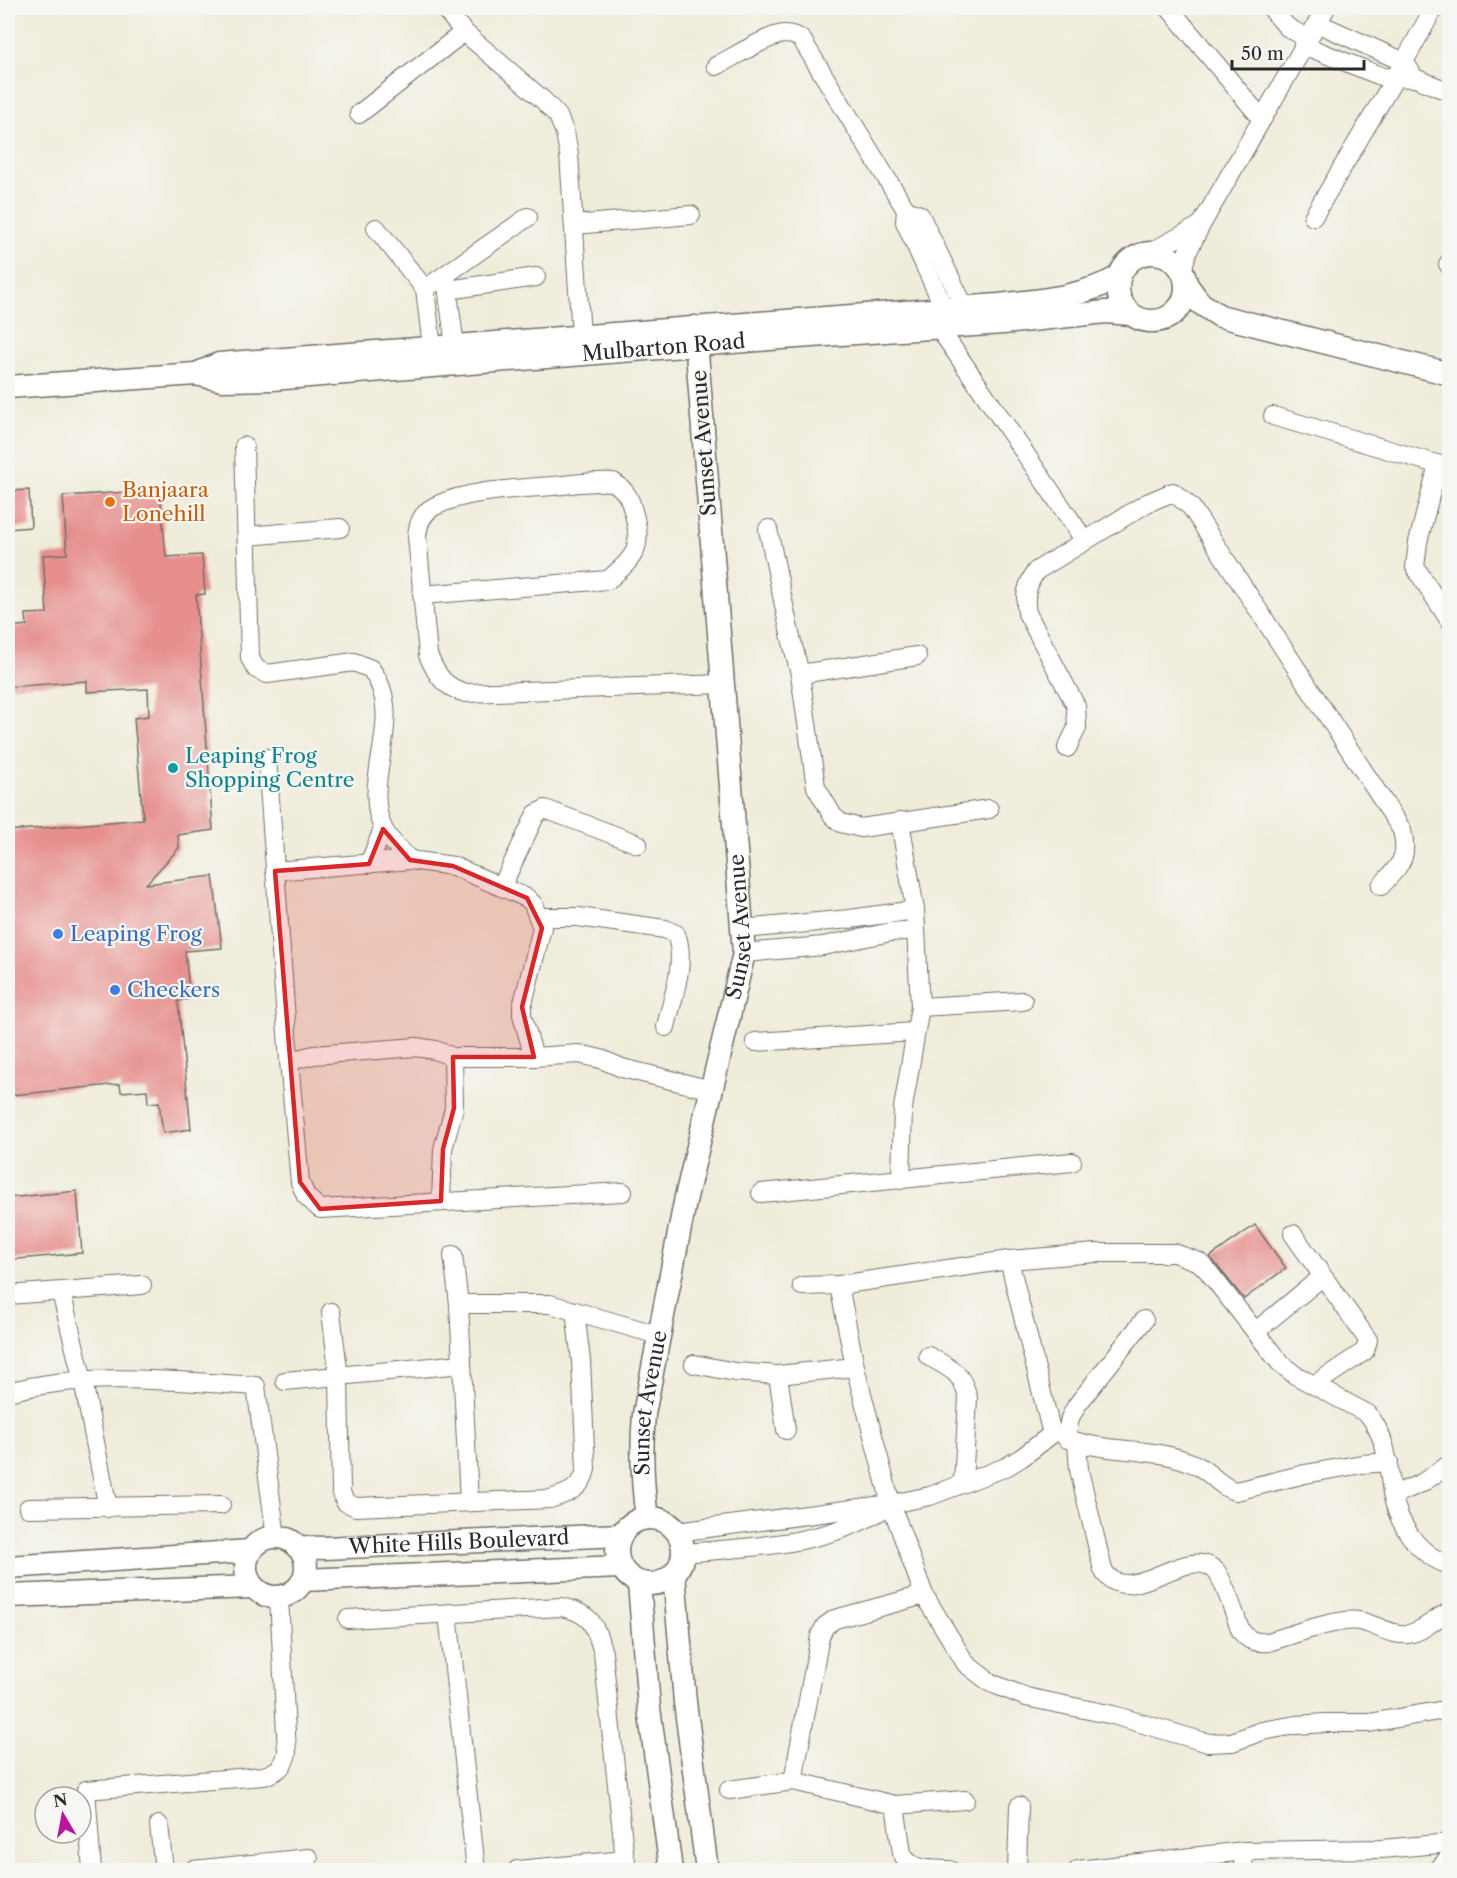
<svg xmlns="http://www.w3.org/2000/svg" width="1457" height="1878" font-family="'Libre Caslon Text',serif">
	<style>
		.building { fill: #e68f8d }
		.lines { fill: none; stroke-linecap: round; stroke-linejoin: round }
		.minor-casing { stroke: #706f68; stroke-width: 20 }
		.tertiary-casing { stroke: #706f68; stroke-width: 25 }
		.minor { stroke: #fff; stroke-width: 18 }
		.tertiary { stroke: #fff; stroke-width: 22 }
		.marked { fill: #d62828; fill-opacity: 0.2; stroke: #d62828; stroke-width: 4.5; stroke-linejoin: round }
		.food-dot { fill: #e8710a; stroke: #f6f6f2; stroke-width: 2 }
		.culture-dot { fill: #0f9aa8; stroke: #f6f6f2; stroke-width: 2 }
		.shop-dot { fill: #3f7fe0; stroke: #f6f6f2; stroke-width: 2 }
		.labels { text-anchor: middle; stroke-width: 4.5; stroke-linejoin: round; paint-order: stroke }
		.street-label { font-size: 21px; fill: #2b2b2b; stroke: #f6f6f2 }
		.food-label { font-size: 21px; fill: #c56008; stroke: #f6f6f2; text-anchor: start }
		.culture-label { font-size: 21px; fill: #0d838f; stroke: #f6f6f2; text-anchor: start }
		.shop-label { font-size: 21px; fill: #366cbe; stroke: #f6f6f2; text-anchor: start }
	</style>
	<rect width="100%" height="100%" fill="#f6f6f2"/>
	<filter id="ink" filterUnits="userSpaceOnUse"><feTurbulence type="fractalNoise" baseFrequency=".0167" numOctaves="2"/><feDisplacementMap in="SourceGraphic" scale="12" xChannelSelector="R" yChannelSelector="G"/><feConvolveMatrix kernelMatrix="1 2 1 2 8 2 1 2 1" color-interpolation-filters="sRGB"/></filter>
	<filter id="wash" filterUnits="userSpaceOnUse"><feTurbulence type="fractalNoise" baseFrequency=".008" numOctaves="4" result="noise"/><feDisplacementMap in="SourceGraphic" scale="24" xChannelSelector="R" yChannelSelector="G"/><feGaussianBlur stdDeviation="1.35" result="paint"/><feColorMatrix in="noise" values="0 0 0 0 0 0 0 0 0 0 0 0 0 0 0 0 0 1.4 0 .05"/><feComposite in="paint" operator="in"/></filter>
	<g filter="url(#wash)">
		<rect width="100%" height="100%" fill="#f0ecda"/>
		<g id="blocks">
			<g class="building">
				<polygon points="29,490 31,527 8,529 8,491"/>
				<polygon points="160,490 166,557 202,555 205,594 196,595 213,830 178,835 179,848 146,884 213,876 222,948 185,951 190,999 178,1001 191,1129 163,1133 159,1102 148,1103 147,1090 121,1092 120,1084 13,1095 8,1045 8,831 143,819 134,718 149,716 148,689 87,692 87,681 8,687 8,627 27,625 26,614 47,613 43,555 67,554 63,496"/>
				<polygon points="77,1191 82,1253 8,1260 8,1198"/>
				<polygon points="1255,1225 1286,1268 1244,1299 1210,1257"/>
			</g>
		</g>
	</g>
	<g filter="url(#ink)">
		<use href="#blocks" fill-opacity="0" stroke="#706f68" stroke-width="1.5"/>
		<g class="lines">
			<g class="minor-casing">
				<g id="minor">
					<polyline points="444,8 464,32 543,100 558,116 565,133 569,154 581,336"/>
					<polyline points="1169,8 1262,119"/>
					<polyline points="1271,8 1287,27 1307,38"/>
					<polyline points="1317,23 1404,62 1411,72"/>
					<polyline points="1303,45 1383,77 1415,78 1450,92"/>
					<path d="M716,66C732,58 768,35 784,34C790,34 798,36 802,40L906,210L905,222L945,310"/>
					<polyline points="359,114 464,32"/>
					<polyline points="906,210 920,215 965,308"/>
					<polyline points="1313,217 1395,78 1434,8"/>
					<polyline points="574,225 691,215"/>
					<polyline points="376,228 425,289 432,347"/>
					<polyline points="1149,253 1201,225"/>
					<polyline points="1448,264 1450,263"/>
					<polyline points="1182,271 1187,253 1201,225 1326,8"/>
					<polyline points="446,279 455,346"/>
					<polyline points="425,289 528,217"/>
					<polyline points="448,290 536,277"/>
					<polyline points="937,318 939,328 1085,541"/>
					<polyline points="1273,416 1450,468"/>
					<path d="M244,446L250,658L256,669L267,674L354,662L371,669C408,719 360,778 383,828C388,840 402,851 410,860"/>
					<polyline points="1438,465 1418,542 1415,567 1450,621"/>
					<polyline points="768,529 790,634 800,674 816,787 833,816 841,823 861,828 989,809"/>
					<polyline points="247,536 340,528"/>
					<path d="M422,595L608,580C635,557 644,548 633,511C630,498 625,489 613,482C593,481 573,484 553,486C516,489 468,490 435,506C423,512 418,523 417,536L428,655C437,676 444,687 466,693L723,684"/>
					<polyline points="800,674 917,656"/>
					<path d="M1067,748L1077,728L1076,706L1027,613C1024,596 1027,585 1036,571L1147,503L1173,492L1191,507L1402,830C1409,860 1400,864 1381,886"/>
					<polyline points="267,758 289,1061 300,1182 306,1196 320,1209 623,1192"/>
					<polyline points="900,821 915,910 920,1007 903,1108 901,1180"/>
					<polyline points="369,864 383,829"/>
					<polyline points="275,871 410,860 453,866 527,898 533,904 542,928 522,1007 522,1015 534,1057"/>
					<polyline points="502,886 536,814 545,809 638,844"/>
					<path d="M539,917H578L665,929L676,934C687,963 672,998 666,1027"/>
					<polyline points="743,929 850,919 915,910"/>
					<polyline points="744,953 823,946 891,932 916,930"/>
					<polyline points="920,1007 1023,1001"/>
					<polyline points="755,1042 915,1032"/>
					<polyline points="289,1061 314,1055 416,1047 435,1050 453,1057 534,1057 579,1054 601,1059 622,1068 712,1090"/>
					<polyline points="761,1193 1072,1162"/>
					<polyline points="441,1201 443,1149 454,1108 453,1057"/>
					<polyline points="1293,1234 1368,1340 1365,1351 1314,1385"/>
					<polyline points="453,1255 459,1304 469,1501"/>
					<polyline points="1009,1260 1052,1434"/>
					<polyline points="839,1285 855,1367 891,1504 924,1595 966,1664 991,1683 1026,1697 1113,1715 1208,1743 1232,1742 1262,1731 1296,1725 1326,1723 1369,1723 1450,1709"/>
					<path d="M802,1286L839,1285L1009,1260L1096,1253H1174L1199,1262L1207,1270L1280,1363L1295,1375L1368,1414C1387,1438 1388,1464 1392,1493C1398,1524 1418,1556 1450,1565"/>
					<polyline points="61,1292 83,1381 108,1508"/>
					<polyline points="8,1295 142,1285"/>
					<polyline points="459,1304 550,1304 658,1335"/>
					<path d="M331,1312L339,1378L341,1492L345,1502L356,1507L550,1499C567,1494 582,1489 586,1469L581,1361L575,1311"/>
					<polyline points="1256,1331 1322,1277"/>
					<path d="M928,1356C950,1368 962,1372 968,1398L963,1483"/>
					<polyline points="694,1364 735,1372 778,1375 855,1367"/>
					<polyline points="778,1375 786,1430"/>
					<polyline points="285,1381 462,1364"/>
					<path d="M8,1392C88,1371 174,1381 256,1386L276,1538"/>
					<polyline points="1066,1438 1070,1418 1077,1405 1144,1320"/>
					<path d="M1068,1439C1109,1454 1154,1446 1194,1464C1209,1470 1222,1489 1236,1491L1305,1474L1362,1464L1389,1462"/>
					<path d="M1077,1442L1079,1470L1103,1570C1128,1613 1187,1541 1216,1571C1225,1582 1235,1617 1241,1631C1248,1641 1256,1643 1268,1642C1289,1636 1339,1617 1359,1621C1376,1624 1390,1636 1408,1634C1424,1632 1435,1617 1450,1612"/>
					<polyline points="1393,1495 1422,1483 1450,1464"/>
					<polyline points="28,1508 221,1505"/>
					<polyline points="677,1532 891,1504 930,1496 1006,1467 1021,1458 1052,1434"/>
					<path d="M683,1553C751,1547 826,1546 885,1508"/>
					<polyline points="448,1614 476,1870"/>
					<path d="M348,1619L561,1607C592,1613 595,1625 603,1653L626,1870"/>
					<polyline points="793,1781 820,1636 825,1626 835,1619 924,1595"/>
					<polyline points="729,1790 793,1781 895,1805 965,1800"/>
					<path d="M895,1805L902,1853C910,1872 931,1869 950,1870"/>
					<polyline points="159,1825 164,1870"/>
					<path d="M92,1870L86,1790L264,1776C278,1771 284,1767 287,1753L279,1597"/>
					<polyline points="193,1870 309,1858"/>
					<polyline points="517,1870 626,1860"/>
					<polyline points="1017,1870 1019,1806"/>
					<polyline points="1078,1870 1244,1851 1381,1849 1450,1843"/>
					<polyline points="1243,1870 1244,1851"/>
					<polyline points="1438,1870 1450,1856"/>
				</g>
			</g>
			<g class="tertiary-casing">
				<g id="tertiary">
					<circle cx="1152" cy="287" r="34"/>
					<polyline points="1186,284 1200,303 1220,316 1450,374"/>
					<path d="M196,374L219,364L243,362L998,305C1042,300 1079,298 1119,277"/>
					<path id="s1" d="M8,387L196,374L222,380L272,379L782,338L1003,323L1106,312L1131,314"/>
					<circle cx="650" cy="1551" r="33"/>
					<path id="s2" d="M647,1518C642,1483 641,1449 644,1414L686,1197L744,953L695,327"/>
					<circle cx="276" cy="1567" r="30"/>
					<path id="s3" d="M297,1547L324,1548L621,1535"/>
					<polyline points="8,1567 250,1551"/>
					<polyline points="674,1574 685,1702 707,1870"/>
					<polyline points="303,1580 620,1567"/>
					<polyline points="639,1583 649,1708 671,1870"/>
					<polyline points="8,1596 253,1587"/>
				</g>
			</g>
			<use href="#minor" class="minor"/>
			<use href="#tertiary" class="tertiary"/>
		</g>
	</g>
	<path class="marked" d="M383,829L410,860L453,866L527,898L542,928L522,1007L534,1057H453L454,1108L443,1149L441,1201L320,1209L300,1182L275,871L369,864Z"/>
	<circle class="food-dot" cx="110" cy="502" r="6"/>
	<circle class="culture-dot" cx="173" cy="768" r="6"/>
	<g class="shop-dot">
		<circle cx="58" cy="934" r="6"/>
		<circle cx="115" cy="990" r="6"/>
	</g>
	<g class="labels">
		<g class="street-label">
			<text dy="7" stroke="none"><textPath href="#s1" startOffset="658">Mulbarton Road</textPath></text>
			<text transform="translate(704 443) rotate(-94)" y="7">Sunset Avenue</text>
			<text dy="7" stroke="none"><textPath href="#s2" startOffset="602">Sunset Avenue</textPath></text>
			<text dy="7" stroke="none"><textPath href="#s2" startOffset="116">Sunset Avenue</textPath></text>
			<text dy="7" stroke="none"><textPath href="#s3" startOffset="162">White Hills Boulevard</textPath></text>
		</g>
		<g class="food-label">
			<text x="122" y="497">Banjaara<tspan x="122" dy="24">Lonehill</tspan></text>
		</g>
		<g class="culture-label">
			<text x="185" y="763">Leaping Frog<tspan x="185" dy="24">Shopping Centre</tspan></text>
		</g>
		<g class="shop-label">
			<text x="70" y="941">Leaping Frog</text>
			<text x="127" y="997">Checkers</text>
		</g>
	</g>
	<rect width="1457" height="1878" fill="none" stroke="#f6f6f2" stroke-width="30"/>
	<g transform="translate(63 1815) rotate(350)"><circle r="28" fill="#f6f6f2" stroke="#a5a5a2" stroke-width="1.5"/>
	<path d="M0-4.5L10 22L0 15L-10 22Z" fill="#b5179e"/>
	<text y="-9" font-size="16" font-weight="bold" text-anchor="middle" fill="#2b2b2b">N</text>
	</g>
	<path d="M1232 60v9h132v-9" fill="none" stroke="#2b2b2b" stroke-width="3"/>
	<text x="1241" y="60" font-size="18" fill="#2b2b2b" stroke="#f6f6f2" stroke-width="4.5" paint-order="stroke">50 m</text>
</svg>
